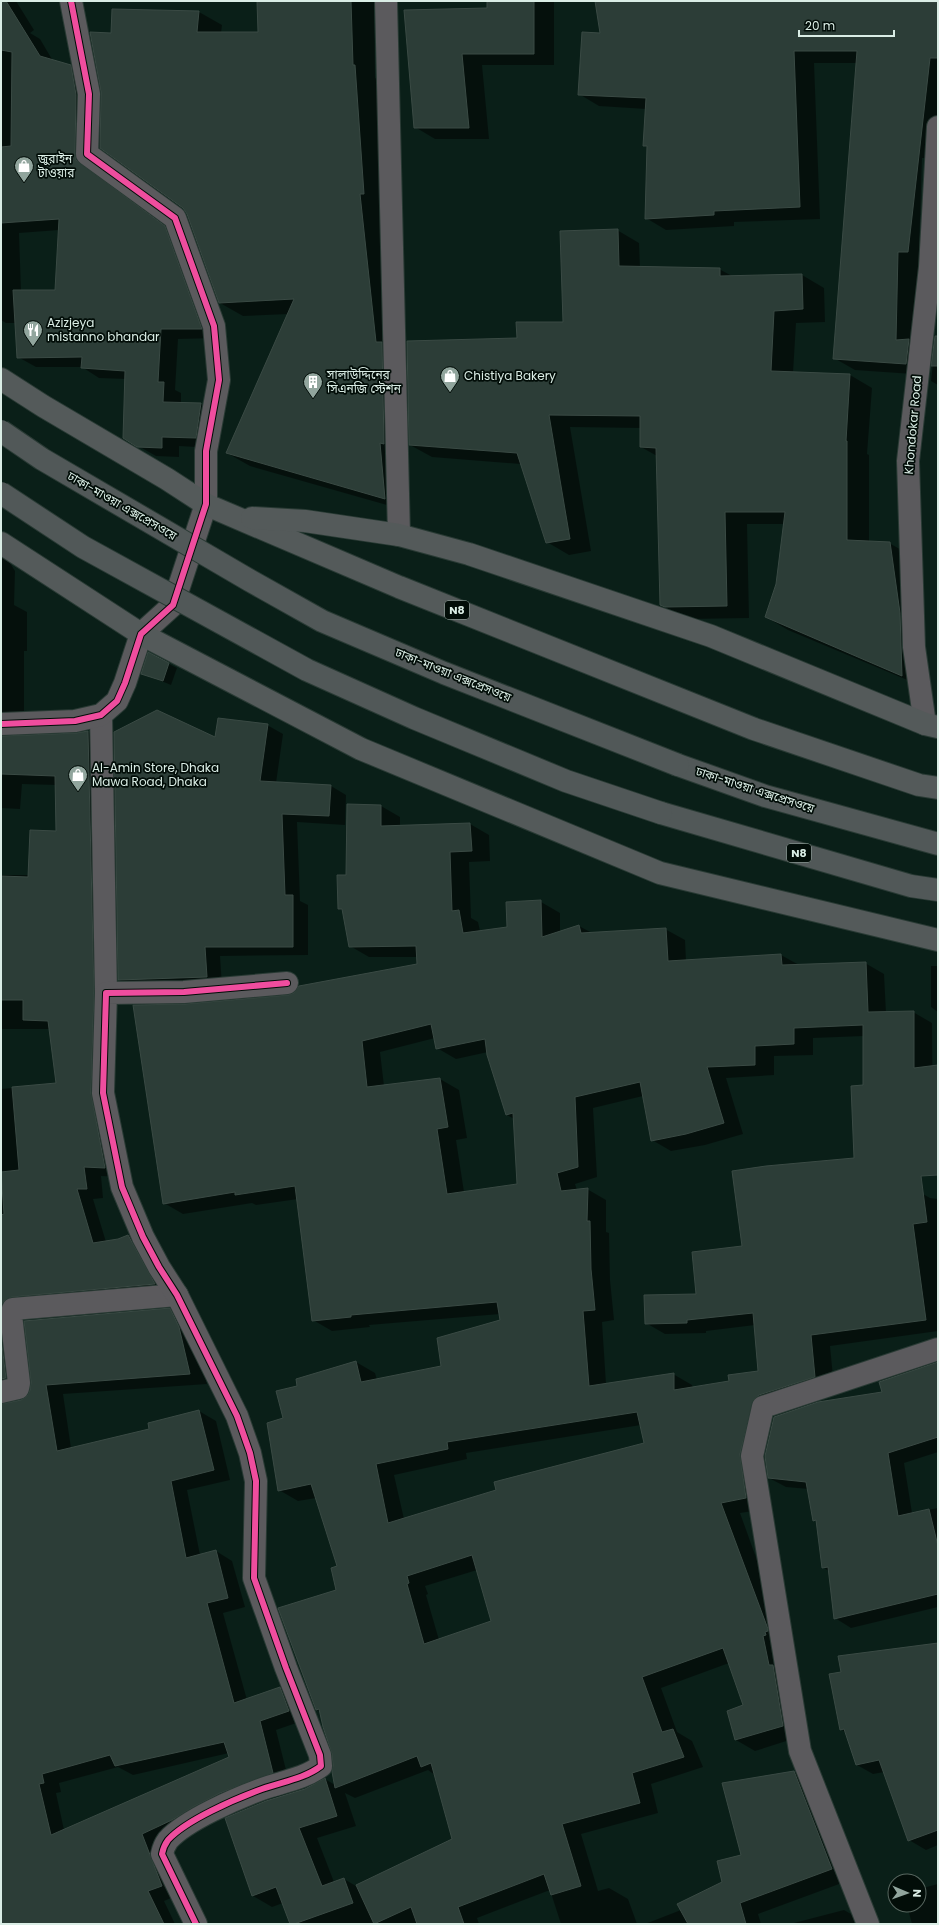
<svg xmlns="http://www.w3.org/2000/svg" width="939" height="1925" font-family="Poppins,'Noto Sans Bengali',sans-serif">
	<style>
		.shadow { fill: #0007; fill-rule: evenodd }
		.building { fill: #2c3d37; stroke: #3a4a44; fill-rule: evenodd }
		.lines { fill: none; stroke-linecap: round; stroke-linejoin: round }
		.minor-casing { stroke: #293a34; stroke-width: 24 }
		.trunk-casing { stroke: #293a34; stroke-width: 24 }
		.motorway-casing { stroke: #293a34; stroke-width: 24 }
		.minor { stroke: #5b5a5d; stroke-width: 22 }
		.trunk { stroke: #545a5a; stroke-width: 22 }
		.motorway { stroke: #515858; stroke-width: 22 }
		.motorway-bridge-casing { stroke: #293a34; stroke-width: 24; stroke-linecap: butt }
		.motorway-bridge { stroke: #515858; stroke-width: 22 }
		.cycleway-casing { stroke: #020d08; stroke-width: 8 }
		.cycleway { stroke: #ef4d9e; stroke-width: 6 }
		.labels { text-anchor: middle; stroke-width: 3.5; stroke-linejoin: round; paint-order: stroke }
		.shield { fill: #020d08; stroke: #99aaa3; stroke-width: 1 }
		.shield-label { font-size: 11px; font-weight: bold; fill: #daede5 }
		.poi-label { font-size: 12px; fill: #daede5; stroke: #020d08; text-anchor: start }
		.street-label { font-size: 12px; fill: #daede5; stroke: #020d08 }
	</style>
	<rect width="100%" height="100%" fill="#0a1f18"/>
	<g class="shadow">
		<path d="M1,1H16L34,30L30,33L40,39L53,61L70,66L88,76L93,171L182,237L218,338L178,339L175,390L181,393V404H201L218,414L213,448L179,446V457L156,456L124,438L126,379L99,378L82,367H36L18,357L16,323H6L1,320ZM59,230L56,291H21L19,233Z"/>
		<polygon points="258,1 374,1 375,78 377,79 408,511 250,466 227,453 289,314 243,316 220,303 188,213 112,34 199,12 222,25 221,33 259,33"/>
		<polygon points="488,1 554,1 554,65 482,65 489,139 435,139 415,127 488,9"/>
		<polygon points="596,1 658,1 663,34 727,30 727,1 938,1 938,158 922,158 916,344 927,375 855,370 834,358 857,63 814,63 820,219 734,222 734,226 666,230 646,218 648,148 644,145 646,109 599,106 579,94 602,34"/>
		<polygon points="617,230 639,243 640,268 719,269 732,276 802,275 824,288 825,322 796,323 793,373 850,375 872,388 867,454 869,455 869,542 889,543 912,556 924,687 788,630 766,617 777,584 785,524 747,524 749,618 688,619 661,605 657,456 641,447 641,428 570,427 591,551 569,555 547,542 521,464 432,457 410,445 518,339 564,323"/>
		<polygon points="936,337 938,337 938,385 931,381"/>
		<path d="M1,549L15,571L14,605L27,612V651H24V721L5,734L6,737L76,734L88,732L105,742L107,1103L122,1177L101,1176L103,1198L93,1199L106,1242L128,1236L145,1245L171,1294L23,1308L6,1405L22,1401L28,1397L31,1391L169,1309L186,1319L195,1337L207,1384L63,1394L71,1448L150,1430L199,1411L216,1421L230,1480L187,1490L200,1555L216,1551L232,1561L245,1607L223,1613L247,1700L280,1688L297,1698L305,1720L276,1730L289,1782L159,1844L178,1895L164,1901L175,1924H1V1089L58,1084L50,1029H1V875H29L57,832L56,785L22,784L20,809L1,808ZM229,1753L230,1757L64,1830L56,1793L61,1792L59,1783L118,1767L133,1775Z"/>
		<polygon points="169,664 177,668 171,685 142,673"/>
		<polygon points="267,725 283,734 276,783 331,786 346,795 345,825 297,822 300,901 308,905 308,955 220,956 222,986 135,989 119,980 216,738"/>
		<path d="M348,805L381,806L400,817V827L470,824L489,835L490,861L469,862L471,918L478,922L480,931L508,928L541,902L560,913V932L579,926L592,933L665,929L685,940L686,961L781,955L799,965L865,963L884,974L886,1013L913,1012L932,1023L933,1152L864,1086V1036L813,1038V1055L774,1056V1075L726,1078L743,1134L705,1145L671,1151L652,1140L643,1096L593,1108L597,1177L575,1184L577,1190L587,1189L606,1200V1232L609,1233L610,1280L614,1320L602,1322L606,1384L673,1374L692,1385L693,1388L730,1382L759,1371L755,1325L706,1331V1333L665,1334L646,1323L698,1295L743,1247L914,1189L930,1198L938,1199V1331L830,1346L834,1387L772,1410L759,1465L765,1509L740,1513L786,1641L802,1736L755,1751L736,1740L728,1711L745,1706L729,1663L661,1688L677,1732L692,1741L703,1767L651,1784L658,1813L581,1834L598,1891L609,1888L628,1899L637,1924H561L550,1890L477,1918L479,1924H291L283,1903L272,1907L253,1896L305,1790L325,1779L335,1785L333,1753L320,1712L317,1710L337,1590L338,1567L316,1498L298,1501L279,1490L284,1418L298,1386L356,1362L375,1373L377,1380L442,1367L501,1321L500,1314L369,1325L370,1327L332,1331L313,1320L298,1199L256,1205L252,1203L183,1214L164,1203L185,1005L288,996L418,964V957H369L350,946L343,911L339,908L347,876ZM435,1038L437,1048L456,1059L488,1052L507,1115L514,1119L518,1184L464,1192L456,1140L467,1138L459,1090L440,1079L384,1086L380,1052ZM641,1425L645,1443L404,1519L394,1475L467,1459L466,1453ZM477,1570L492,1622L439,1640L426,1595L428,1594L425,1586ZM428,1770L435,1775L454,1839L356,1886L344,1879L334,1882L317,1838L356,1826L345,1793L355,1798Z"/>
		<polygon points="931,966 938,966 938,1012 931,1007"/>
		<polygon points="938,1363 938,1452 904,1463 912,1513 938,1508 938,1607 851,1628 835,1618 830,1572 823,1567 817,1522 814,1520 809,1489 786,1487 769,1478 883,1393"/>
		<polygon points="938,1644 938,1845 926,1850 909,1840 884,1772 873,1774 857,1765 846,1733 841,1729"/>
		<polygon points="794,1772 813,1783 850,1880 758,1914 761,1924 645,1924 681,1910 723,1883 742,1855"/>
		<polygon points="938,1884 938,1924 912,1924 907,1905 919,1905 919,1889"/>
		<polygon points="844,1910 863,1921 864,1924 790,1924"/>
	</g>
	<g class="building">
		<polygon points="1,1 6,1 40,56 71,65 76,95 75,154 76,160 165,226 202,329 161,329 158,382 164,382 163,402 201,403 196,438 162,437 162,448 137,447 123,438 125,371 81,368 82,357 17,358 13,290 55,290 59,219 1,223 1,147 11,146 12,52 1,50"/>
		<polygon points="257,1 351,1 353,65 355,65 364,194 360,194 376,342 382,342 384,444 380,443 385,499 226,453 294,299 219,303 187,214 183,208 100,148 101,92 90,32 111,33 112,9 199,11 197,32 258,32"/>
		<polygon points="487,1 534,1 534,54 462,54 469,128 414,128 404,10 487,8"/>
		<polygon points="595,1 938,2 938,58 930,58 908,252 898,252 896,340 909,339 906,364 833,359 857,51 794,51 800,207 714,211 714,215 645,219 647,146 643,146 646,98 578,95 582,32 600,33"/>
		<polygon points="618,229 619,266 720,268 720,276 802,274 803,309 774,311 771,371 850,374 846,441 847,441 847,540 890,542 900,613 902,676 765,617 776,584 785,512 725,512 727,606 665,607 660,605 656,448 640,447 640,416 549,415 570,539 546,543 517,453 409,445 407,341 517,338 516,322 563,322 560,231"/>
		<polygon points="935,336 938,336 938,366 931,366"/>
		<polygon points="148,652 169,663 163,681 141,674"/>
		<polygon points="157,710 215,737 218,718 268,724 260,781 331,785 329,816 282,814 285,895 293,895 293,947 205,947 207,977 118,980 114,732"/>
		<polygon points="88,731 94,993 91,1093 105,1168 84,1167 87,1189 77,1189 93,1243 118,1239 128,1235 155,1284 12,1297 5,1300 1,1305 1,1215 4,1214 1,1172 19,1170 12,1087 56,1083 48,1021 23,1020 23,1000 1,1000 1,876 28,877 30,830 56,831 55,776 1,774 1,736 76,733"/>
		<path d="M347,804L381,805V826L470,823L472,851L450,852L452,911L459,910L463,933L507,927L506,902L541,900L542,937L579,925L581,933L666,928L668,961L781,954L782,965L866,962L868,1012L914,1011V1068L938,1065V1175L921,1176L927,1222L913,1224L926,1320L811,1335L815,1377L759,1395L754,1399L740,1454L746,1498L721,1503L768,1629V1631L765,1632L766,1635L763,1636L769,1665H773L783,1726L735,1740L727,1711L743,1705L723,1648L642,1677L662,1732L673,1729L684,1757L632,1773L640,1803L562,1824L581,1886L551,1895L544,1874L458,1907L464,1924H417L411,1907L374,1924L356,1885L452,1839L431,1763L421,1767L417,1756L335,1788L332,1772L333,1765L332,1754L323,1727L319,1709L316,1710L278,1608L336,1590L331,1568L337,1566L311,1484L278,1491L267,1423L283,1418L276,1391L297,1386L296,1379L356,1361L361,1382L441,1366L437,1338L500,1320L497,1302L351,1315V1317L312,1321L295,1186L235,1195V1192L163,1204L133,1005L185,1004L288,995L294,993L299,986L417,964L416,946L349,947L342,909H338L337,875H346ZM431,1024L436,1049L485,1039L487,1055L506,1115L513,1113L517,1184L447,1194L437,1129L448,1127L440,1078L367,1087L362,1041ZM863,1025V1085L851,1086L854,1158L766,1166L732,1171L742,1246L692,1252L696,1294L644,1295L645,1324L687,1323V1320L753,1313L758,1371L728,1375L729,1381L674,1390V1373L589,1386L583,1311L595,1310L591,1269L590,1221H587L588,1188L561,1191L557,1173L578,1167L575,1097L640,1082L651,1141L686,1134L724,1123L707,1067L755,1065V1046L794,1044V1028ZM637,1412L644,1443L494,1482L496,1490L388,1523L376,1464L448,1449L447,1442ZM472,1555L491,1621L424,1644L407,1584L409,1583L407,1576Z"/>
		<path d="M170,1308L179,1327L190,1374L46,1385L57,1451L149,1429L148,1423L199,1410L214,1470L171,1481L186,1558L216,1550L228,1598L207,1603L234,1703L280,1687L289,1711L260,1721L273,1773L220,1793L193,1807L172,1820L142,1834L162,1886L148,1891L164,1924H1V1404L21,1400L27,1396L30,1390L31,1382L24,1321ZM224,1742L229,1757L51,1835L39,1784L44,1783L42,1774L110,1755L115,1766Z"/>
		<polygon points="1,1337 6,1378 1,1379"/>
		<polygon points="938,1362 938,1437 888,1453 898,1516 929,1509 938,1546 938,1594 834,1619 828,1567 822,1568 816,1520 813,1521 806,1482 768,1478 765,1456 774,1417 818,1402 882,1392 879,1382"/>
		<polygon points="938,1643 938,1830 908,1841 879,1760 856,1765 844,1729 840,1730 829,1674 841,1672 838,1656"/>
		<polygon points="794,1771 832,1869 740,1903 746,1924 688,1924 677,1904 722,1882 717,1861 741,1855 722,1783"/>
		<polygon points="325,1778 337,1816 299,1828 322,1886 344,1878 353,1903 294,1924 290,1924 276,1887 252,1896 225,1818 266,1801 305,1789"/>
	</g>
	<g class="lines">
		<g class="minor-casing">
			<g id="minor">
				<polyline points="386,1 399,535"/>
				<polyline points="101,715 106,993"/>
				<polyline points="1,724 75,721 101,715 117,701 125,683 141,634 173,605 206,504 206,451 219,380 214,326 175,218 87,154 89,94 71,1"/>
				<polyline points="925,724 914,647 908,461 930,267 938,127"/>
				<polyline points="1,1392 18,1388 19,1383 11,1315 13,1309 177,1295"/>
				<path d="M196,1924L162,1854C163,1849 165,1844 168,1840C186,1820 235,1799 262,1789C281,1782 304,1779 321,1766L320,1755L286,1668L254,1578L256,1481L250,1453L237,1416L177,1295L159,1267L143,1237L122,1187L103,1093L106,993L184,992L287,983"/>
				<polyline points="868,1924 800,1751 752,1456 763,1407 938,1349"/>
			</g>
		</g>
		<g class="trunk-casing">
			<g id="trunk">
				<polyline points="1,379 43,406 167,479 207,505 399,587 754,729 919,785 938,788"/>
				<polyline points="252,518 305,521 399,535 469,554 711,636 925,724 938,727"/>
				<polyline points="1,543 141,634 361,749 660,873 938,940"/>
			</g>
		</g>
		<g class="motorway-casing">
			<g id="motorway">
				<polyline points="678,765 765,796 938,844"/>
				<polyline points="661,813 911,886 938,890"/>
			</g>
		</g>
		<use href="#minor" class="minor"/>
		<use href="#trunk" class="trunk"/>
		<use href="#motorway" class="motorway"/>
		<g class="motorway-bridge-casing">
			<g id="motorway-bridge">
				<polyline points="1,431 42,459 249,580 322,621 444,673 678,765"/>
				<polyline points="1,493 83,547 307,670 414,718 566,781 661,813"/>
			</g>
		</g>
		<use href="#motorway-bridge" class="motorway-bridge"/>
		<g class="cycleway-casing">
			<g id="cycleway">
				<polyline points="1,724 75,721 101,715 117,701 125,683 141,634 173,605 206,504 206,451 219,380 214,326 175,218 87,154 89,94 71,1"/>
				<path d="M196,1924L162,1854C163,1849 165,1844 168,1840C186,1820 235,1799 262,1789C281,1782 304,1779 321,1766L320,1755L286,1668L254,1578L256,1481L250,1453L237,1416L177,1295L159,1267L143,1237L122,1187L103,1093L106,993L184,992L287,983"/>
			</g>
		</g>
		<use href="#cycleway" class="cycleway"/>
	</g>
	<defs>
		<g id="shop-pin" transform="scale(1)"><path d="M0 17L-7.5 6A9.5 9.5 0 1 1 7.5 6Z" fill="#91a59d" stroke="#020d08"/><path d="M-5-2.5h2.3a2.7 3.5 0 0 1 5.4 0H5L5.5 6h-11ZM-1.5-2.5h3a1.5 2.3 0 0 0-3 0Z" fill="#fff"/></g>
		<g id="restaurant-pin" transform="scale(1)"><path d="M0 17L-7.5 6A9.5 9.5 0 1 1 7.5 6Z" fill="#91a59d" stroke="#020d08"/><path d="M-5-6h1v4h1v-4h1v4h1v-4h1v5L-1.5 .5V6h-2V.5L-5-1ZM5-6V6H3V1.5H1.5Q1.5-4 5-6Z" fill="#fff"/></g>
		<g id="building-pin" transform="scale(1)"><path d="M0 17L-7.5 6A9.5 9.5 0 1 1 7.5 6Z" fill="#91a59d" stroke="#020d08"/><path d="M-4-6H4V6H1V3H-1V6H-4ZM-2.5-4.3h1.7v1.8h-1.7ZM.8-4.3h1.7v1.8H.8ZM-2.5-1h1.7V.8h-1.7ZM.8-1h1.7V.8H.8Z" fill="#fff"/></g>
	</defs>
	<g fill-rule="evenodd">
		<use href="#shop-pin" x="24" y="166"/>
		<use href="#restaurant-pin" x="33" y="330"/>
		<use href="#shop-pin" x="450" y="376"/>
		<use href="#building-pin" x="313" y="382"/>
		<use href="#shop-pin" x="78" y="775"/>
	</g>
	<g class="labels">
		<g class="shield">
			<rect x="445" y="601" width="24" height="18" rx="3"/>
			<rect x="787" y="844" width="24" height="18" rx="3"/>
		</g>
		<g class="shield-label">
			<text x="457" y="614">N8</text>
			<text x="799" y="857">N8</text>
		</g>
		<g class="poi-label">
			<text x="38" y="163">জুরাইন<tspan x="38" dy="14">টাওয়ার</tspan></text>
			<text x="47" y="327">Azizjeya<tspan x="47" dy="14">mistanno bhandar</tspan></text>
			<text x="327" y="379">সালাউদ্দিনের<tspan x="327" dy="14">সিএনজি স্টেশন</tspan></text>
			<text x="464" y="380">Chistiya Bakery</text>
			<text x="92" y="772">Al-Amin Store, Dhaka<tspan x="92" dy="14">Mawa Road, Dhaka</tspan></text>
		</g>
		<g class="street-label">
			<text transform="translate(913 425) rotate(-85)" y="4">Khondokar Road</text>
			<text transform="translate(122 506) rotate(30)" y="4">ঢাকা-মাওয়া এক্সপ্রেসওয়ে</text>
			<text transform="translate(453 675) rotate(22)" y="4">ঢাকা-মাওয়া এক্সপ্রেসওয়ে</text>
			<text transform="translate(755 790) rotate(18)" y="4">ঢাকা-মাওয়া এক্সপ্রেসওয়ে</text>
		</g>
	</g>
	<rect width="939" height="1925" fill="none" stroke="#daede5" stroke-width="4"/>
	<g transform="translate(907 1893) rotate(92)"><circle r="19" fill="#020d08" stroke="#586760"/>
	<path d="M0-3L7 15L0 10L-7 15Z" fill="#91a59d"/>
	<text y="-6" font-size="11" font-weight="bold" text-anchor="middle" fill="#daede5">N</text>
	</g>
	<path d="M799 30v6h95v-6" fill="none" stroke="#daede5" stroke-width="2"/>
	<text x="805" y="30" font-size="12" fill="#daede5" stroke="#020d08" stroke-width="3" paint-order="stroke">20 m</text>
</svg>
